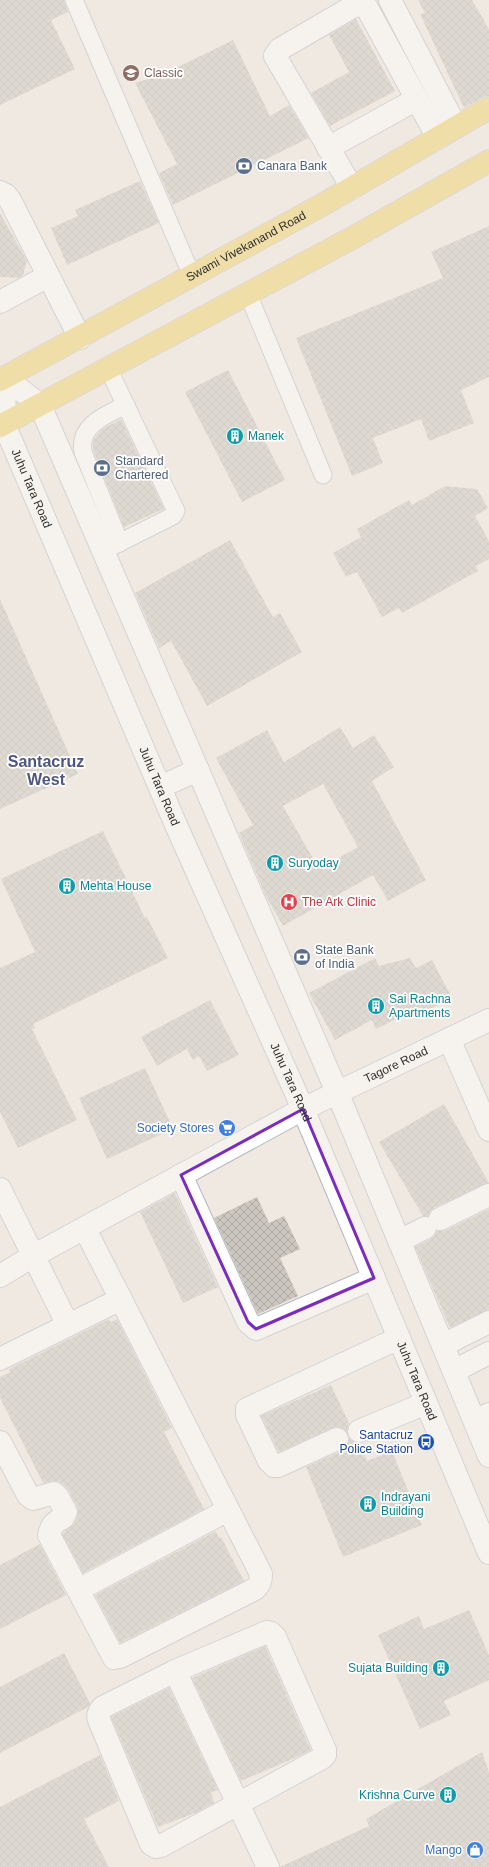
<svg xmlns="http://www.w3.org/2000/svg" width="489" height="1867" font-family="Helvetica,sans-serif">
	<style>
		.building { fill: url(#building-cross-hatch); fill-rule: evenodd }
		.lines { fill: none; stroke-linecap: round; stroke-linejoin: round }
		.lane-casing { stroke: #b4b7c1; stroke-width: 19 }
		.street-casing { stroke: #b4b7c1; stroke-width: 24 }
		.secondary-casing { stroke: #b4b7c1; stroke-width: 24 }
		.primary-casing { stroke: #c9c9c9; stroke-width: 24 }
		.lane { stroke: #fff; stroke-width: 17 }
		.street { stroke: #fff; stroke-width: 22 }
		.secondary { stroke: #fff; stroke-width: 22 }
		.primary { stroke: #f2d163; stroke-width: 22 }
		.marked { fill: none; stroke: #7b2cbf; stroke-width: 3; stroke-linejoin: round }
		.labels { text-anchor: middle; stroke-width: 3.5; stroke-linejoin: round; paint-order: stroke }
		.education-label { font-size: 12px; fill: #785e54; stroke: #fff; text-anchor: start }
		.service-label { font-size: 12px; fill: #4e5e75; stroke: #fff; text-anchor: start }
		.street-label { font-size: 12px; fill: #2e2e2e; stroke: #fff }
		.culture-label { font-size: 12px; fill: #0d838f; stroke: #fff; text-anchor: start }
		.health-label { font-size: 12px; fill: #be3a42; stroke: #fff; text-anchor: start }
		.shop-label { font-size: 12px; fill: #366cbe; stroke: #fff; text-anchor: end }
		.transit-label { font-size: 12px; fill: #164399; stroke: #fff; text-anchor: end }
		.district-label { font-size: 16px; font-weight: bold; fill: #4d5680; stroke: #fff }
	</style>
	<defs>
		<pattern id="building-cross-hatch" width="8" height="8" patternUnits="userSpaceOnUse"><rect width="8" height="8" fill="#cbc7bf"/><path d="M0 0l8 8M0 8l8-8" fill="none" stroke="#afaba4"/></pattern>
	</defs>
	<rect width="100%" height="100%" fill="#efe9e1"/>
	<g class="building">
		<polygon points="0,0 64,0 68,12 51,20 75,69 0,105"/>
		<polygon points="418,0 472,0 489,29 489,96 483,97 464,108 420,14 425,13"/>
		<polygon points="356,19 395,91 330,126 311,93 349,72 329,35"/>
		<polygon points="233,40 270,116 289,105 309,138 173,205 159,173 177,164 135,83 164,74"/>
		<polygon points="140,181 159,223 67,265 51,228 78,216 75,210"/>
		<polygon points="0,213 27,261 23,275 18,278 0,277"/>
		<polygon points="489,226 489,377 461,390 474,423 429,441 421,419 373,438 383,463 352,476 296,338 443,278 431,252"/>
		<polygon points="228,370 285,480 242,502 185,392"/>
		<polygon points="121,419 164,509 124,527 93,450 93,444 94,439 101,430"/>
		<polygon points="445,486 477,489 488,508 475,516 489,541 489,559 476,566 478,571 402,613 399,608 382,617 357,572 346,577 333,553 361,537 357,529 409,500 412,505"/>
		<polygon points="230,540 273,617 280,613 302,652 207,706 171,641 159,648 135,593"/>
		<polygon points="0,599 78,774 0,809"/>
		<path d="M340,727L353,748L374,735L394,767L372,781L426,880L388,901L373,875L283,926L266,896L239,833L253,825L216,758L267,730L284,762ZM323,784L358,847L319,869L283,806Z"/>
		<polygon points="103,831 145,918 147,917 168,958 33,1024 35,1028 32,1029 77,1120 18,1148 0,1112 0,968 35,952 1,879"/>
		<polygon points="375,958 379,966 410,958 416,968 432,960 452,998 409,1019 406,1014 376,1029 372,1020 335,1040 309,993"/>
		<polygon points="210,1000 239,1055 207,1071 199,1056 193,1060 187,1049 157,1066 141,1037"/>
		<polygon points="145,1068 173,1129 107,1159 79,1098"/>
		<polygon points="444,1104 489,1183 434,1208 430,1212 428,1216 423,1216 379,1142"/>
		<polygon points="175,1193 218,1287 183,1303 140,1212"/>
		<polygon points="257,1197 269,1223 284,1216 300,1249 280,1258 298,1296 258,1314 214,1218"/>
		<polygon points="489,1209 489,1310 450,1328 415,1247 431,1239 437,1231 446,1230"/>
		<polygon points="109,1319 111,1322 117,1319 172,1428 164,1432 204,1509 83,1573 62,1534 74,1524 78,1512 77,1506 69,1491 63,1484 57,1481 43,1483 0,1398 0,1377 10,1372 9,1369"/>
		<polygon points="331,1385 349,1423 347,1432 339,1427 332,1428 279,1452 261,1416"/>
		<polygon points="349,1438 352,1441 359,1443 367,1461 392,1451 422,1525 343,1557 306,1467 343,1450 347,1446"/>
		<polygon points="216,1531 219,1538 221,1537 244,1581 120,1643 95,1595"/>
		<polygon points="40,1544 66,1595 0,1629 0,1565"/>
		<polygon points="469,1610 489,1655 489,1680 444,1701 451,1715 420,1729 378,1635 419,1616 424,1629"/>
		<polygon points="265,1646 311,1750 297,1757 241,1781 192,1678"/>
		<polygon points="64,1653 90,1703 88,1707 0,1753 0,1687"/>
		<polygon points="169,1688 218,1790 211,1793 214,1803 198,1812 158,1827 111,1717"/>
		<polygon points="482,1752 489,1772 489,1867 280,1867 369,1826 366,1819"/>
		<polygon points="100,1755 119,1801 84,1819 109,1867 0,1867 0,1807"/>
	</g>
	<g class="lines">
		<g class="lane-casing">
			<g id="lane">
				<polyline points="74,0 192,276"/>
				<polyline points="248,294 323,475"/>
				<path d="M120,543L83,452C78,425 106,415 126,405"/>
				<polyline points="103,551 173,516 176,511 108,368"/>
			</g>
		</g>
		<g class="street-casing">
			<g id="street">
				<polyline points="390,0 456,127"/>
				<polyline points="328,148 417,99"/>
				<polyline points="352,188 275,56 280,49 354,6 362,5 367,8 438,138"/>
				<polyline points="0,192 6,195 10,200 80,338"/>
				<polyline points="0,302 48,276"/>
				<polyline points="449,1039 489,1130"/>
				<polyline points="181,1175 248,1322 256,1329 261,1327 374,1278"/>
				<polyline points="0,1189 68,1325"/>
				<polyline points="440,1219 489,1195"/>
				<polyline points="399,1241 425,1228"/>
				<path id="s1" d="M0,1276L33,1256L303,1109L489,1020"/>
				<polyline points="443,1345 489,1322"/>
				<polyline points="0,1359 121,1299"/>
				<polyline points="454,1371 489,1353"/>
				<polyline points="475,1421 489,1414"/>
				<polyline points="359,1431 426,1403"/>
				<polyline points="337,1439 278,1466 274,1466 269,1461 247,1415 247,1409 399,1338"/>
				<path d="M0,1442L28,1495L33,1499L54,1493L58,1497L66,1512L63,1518C54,1522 51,1526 49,1535L114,1658L120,1657L255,1589C260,1584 261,1581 261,1574L85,1229"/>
				<polyline points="78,1590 228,1510"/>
				<path d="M267,1632L271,1633L275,1637L325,1750V1755L322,1758L161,1846L156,1847L151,1844L99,1720C97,1715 99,1711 103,1707L175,1671Z"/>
				<polyline points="175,1671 268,1867"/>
			</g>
		</g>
		<g class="secondary-casing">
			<g id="secondary">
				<path id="s2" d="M5,378L4,424L176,825L303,1109L489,1553"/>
				<polyline points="5,378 40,405 337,1092 489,1456"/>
				<polyline points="160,787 198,770"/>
			</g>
		</g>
		<g class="primary-casing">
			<g id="primary">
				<path id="s3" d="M0,380L322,205L489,108"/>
				<polyline points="0,426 354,237 489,161"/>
			</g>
		</g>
		<use href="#lane" class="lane"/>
		<use href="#street" class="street"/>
		<use href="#secondary" class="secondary"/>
		<use href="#primary" class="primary"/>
	</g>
	<path d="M0 0H489V1867H0ZM303,1109L374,1278L256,1329L248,1322L181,1175Z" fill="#efe9e1" fill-opacity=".55" fill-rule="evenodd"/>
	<path class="marked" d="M303,1109L374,1278L256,1329L248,1322L181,1175Z"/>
	<defs>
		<g id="school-disc" transform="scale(0.9)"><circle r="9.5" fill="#8d6e63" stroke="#fff"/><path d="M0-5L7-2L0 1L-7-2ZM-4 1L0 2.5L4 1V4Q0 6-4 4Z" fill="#fff"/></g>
		<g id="bank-disc" transform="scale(0.9)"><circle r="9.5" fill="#5c6f8a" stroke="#fff"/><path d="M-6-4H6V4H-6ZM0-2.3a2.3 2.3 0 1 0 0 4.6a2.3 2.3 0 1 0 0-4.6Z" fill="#fff"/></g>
		<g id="building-disc" transform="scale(0.9)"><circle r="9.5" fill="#0f9aa8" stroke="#fff"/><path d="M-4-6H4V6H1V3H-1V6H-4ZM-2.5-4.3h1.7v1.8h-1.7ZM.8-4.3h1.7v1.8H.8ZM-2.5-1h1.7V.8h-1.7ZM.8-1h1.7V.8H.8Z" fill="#fff"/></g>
		<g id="hospital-disc" transform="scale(0.9)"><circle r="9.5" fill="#e0444e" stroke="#fff"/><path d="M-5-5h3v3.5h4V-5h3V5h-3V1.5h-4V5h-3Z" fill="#fff"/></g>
		<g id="supermarket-disc" transform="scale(0.9)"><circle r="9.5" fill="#3f7fe0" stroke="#fff"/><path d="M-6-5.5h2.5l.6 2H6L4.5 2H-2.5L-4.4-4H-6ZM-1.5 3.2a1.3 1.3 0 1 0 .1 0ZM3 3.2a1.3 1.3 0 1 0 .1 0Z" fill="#fff"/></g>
		<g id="bus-disc" transform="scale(0.9)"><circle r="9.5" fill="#1a4fb4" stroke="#fff"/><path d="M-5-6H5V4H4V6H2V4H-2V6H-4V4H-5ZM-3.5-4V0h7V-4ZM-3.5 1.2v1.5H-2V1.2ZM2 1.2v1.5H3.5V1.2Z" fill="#fff"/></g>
		<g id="shop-disc" transform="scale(0.9)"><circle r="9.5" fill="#3f7fe0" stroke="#fff"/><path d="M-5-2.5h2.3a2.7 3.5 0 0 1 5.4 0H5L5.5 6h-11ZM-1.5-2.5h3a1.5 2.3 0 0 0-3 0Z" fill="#fff"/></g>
	</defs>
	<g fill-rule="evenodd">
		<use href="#school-disc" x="131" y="73"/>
		<use href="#bank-disc" x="244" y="166"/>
		<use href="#building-disc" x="235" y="436"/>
		<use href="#bank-disc" x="102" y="468"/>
		<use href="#building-disc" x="275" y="863"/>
		<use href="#building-disc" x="67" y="886"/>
		<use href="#hospital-disc" x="289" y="902"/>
		<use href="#bank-disc" x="302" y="957"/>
		<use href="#building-disc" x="376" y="1006"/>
		<use href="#supermarket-disc" x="227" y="1128"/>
		<use href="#bus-disc" x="426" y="1442"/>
		<use href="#building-disc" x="368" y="1504"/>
		<use href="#building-disc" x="441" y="1668"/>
		<use href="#building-disc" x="448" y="1795"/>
		<use href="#shop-disc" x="475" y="1850"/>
	</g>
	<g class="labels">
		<g class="education-label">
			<text x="144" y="77">Classic</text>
		</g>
		<g class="service-label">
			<text x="257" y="170">Canara Bank</text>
			<text x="115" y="465">Standard<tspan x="115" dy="14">Chartered</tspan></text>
			<text x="315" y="954">State Bank<tspan x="315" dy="14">of India</tspan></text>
		</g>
		<g class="street-label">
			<text dy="4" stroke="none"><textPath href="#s3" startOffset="280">Swami Vivekanand Road</textPath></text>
			<text dy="4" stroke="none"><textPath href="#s2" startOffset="116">Juhu Tara Road</textPath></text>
			<text dy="4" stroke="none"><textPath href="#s2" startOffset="440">Juhu Tara Road</textPath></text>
			<text dy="4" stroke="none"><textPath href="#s1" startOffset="449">Tagore Road</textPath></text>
			<text dy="4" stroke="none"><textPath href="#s2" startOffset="764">Juhu Tara Road</textPath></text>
			<text dy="4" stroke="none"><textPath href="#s2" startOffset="1088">Juhu Tara Road</textPath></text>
		</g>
		<g class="culture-label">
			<text x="248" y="440">Manek</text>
			<text x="288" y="867">Suryoday</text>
			<text x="80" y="890">Mehta House</text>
			<text x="389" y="1003">Sai Rachna<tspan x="389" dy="14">Apartments</tspan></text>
			<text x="381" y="1501">Indrayani<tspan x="381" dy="14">Building</tspan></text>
			<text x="428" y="1672" text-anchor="end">Sujata Building</text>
			<text x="435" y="1799" text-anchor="end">Krishna Curve</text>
		</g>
		<g class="health-label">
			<text x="302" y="906">The Ark Clinic</text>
		</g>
		<g class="shop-label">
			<text x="214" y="1132">Society Stores</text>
			<text x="462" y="1854">Mango</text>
		</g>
		<g class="transit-label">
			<text x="413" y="1439">Santacruz<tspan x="413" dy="14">Police Station</tspan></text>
		</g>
		<g class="district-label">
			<text x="46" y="767">Santacruz<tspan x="46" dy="18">West</tspan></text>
		</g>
	</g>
</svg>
